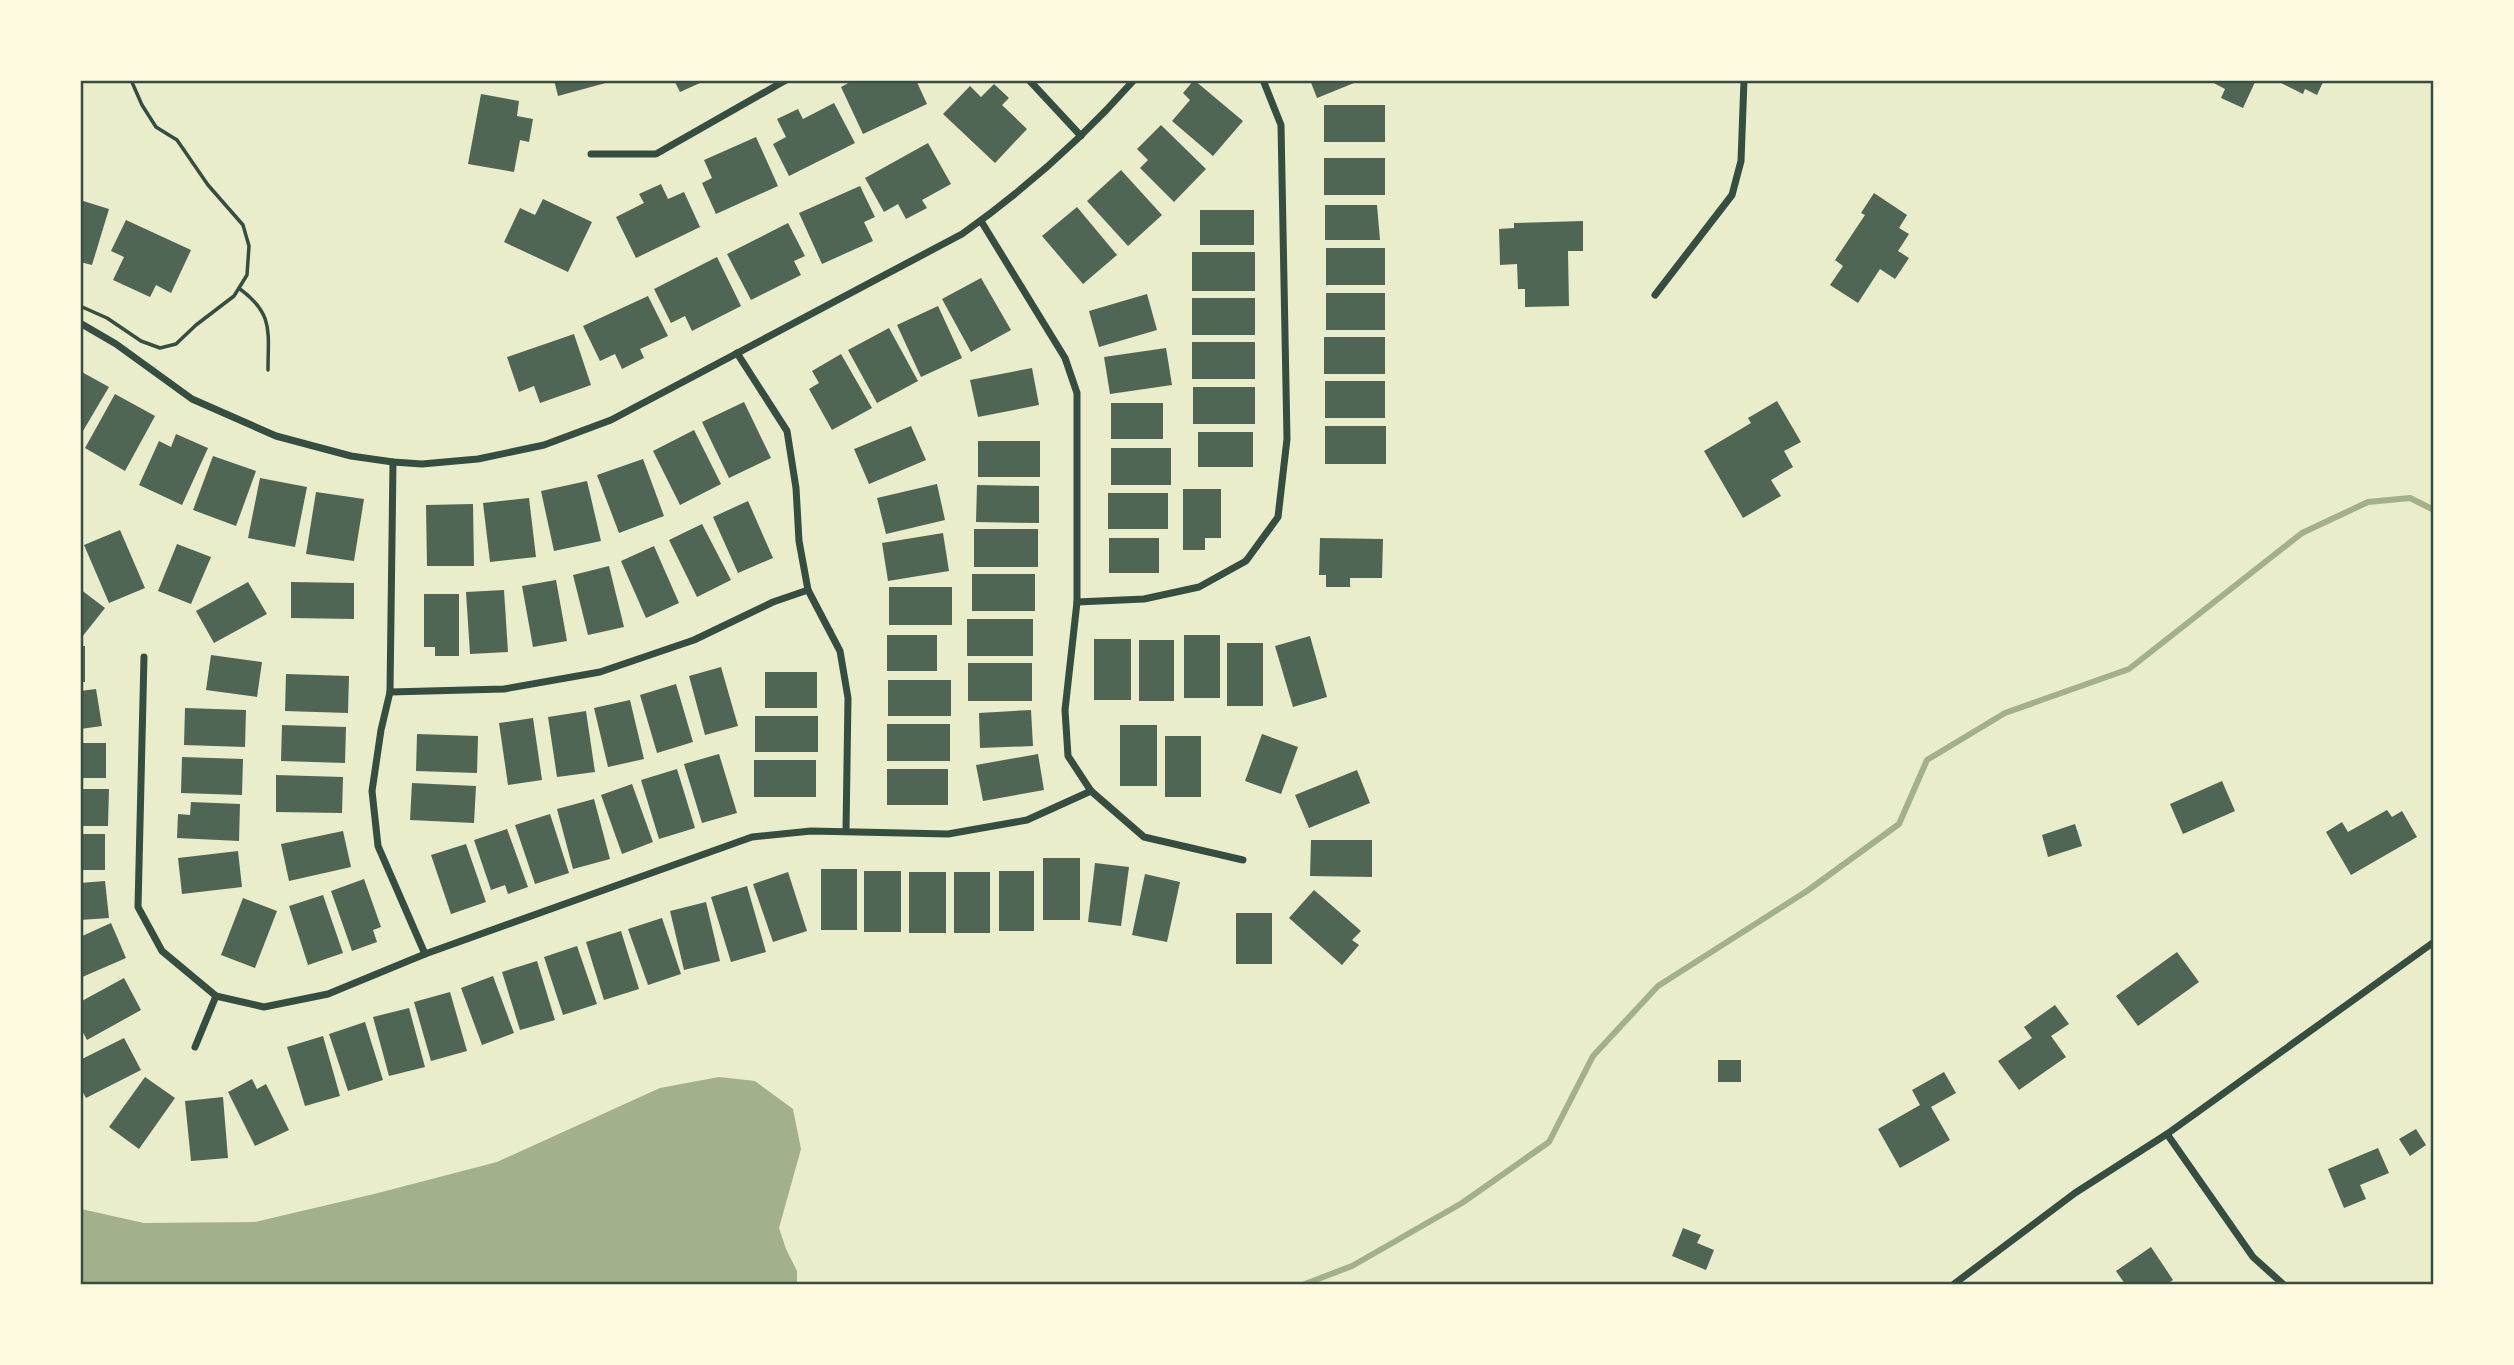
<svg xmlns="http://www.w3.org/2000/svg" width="2514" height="1365" font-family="Montserrat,sans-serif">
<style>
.water{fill:#a3b18a}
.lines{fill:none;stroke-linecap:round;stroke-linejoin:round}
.stream{stroke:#a3b18a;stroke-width:6}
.building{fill:#4f6655}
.path{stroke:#344e41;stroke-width:3.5}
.minor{stroke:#344e41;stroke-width:7}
.neatline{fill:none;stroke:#344e41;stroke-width:2.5}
</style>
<rect width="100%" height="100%" fill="#e9edc9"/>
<polygon class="water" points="719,1077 755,1081 793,1109 801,1149 779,1228 786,1249 797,1271 797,1284 81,1284 81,1209 144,1223 255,1222 374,1194 497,1162 660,1088"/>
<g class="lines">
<polyline class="stream" points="1305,1284 1352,1266 1462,1203 1549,1142 1593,1056 1658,986 1807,891 1899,824 1927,760 2005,713 2129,669 2302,533 2368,502 2410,498 2434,510"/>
</g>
<g class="building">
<polygon points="554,80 613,80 613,81 558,96"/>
<polygon points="674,80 699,80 700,83 680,92"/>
<polygon points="854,80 916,80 927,104 863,134 841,87"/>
<polygon points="1194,80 1243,121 1213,156 1172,121 1190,100 1183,93"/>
<polygon points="1310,80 1359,80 1359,81 1317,98"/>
<polygon points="2208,80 2256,80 2243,108 2221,98 2225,89"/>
<polygon points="2275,80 2324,80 2317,95 2305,89 2303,94"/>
<polygon points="994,84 1009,98 1002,105 1027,129 995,163 943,114 970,86 981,97"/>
<polygon points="481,94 519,101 517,116 533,119 529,142 520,140 514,172 468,164"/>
<polygon points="834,103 855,143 789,176 773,144 786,137 777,119 798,109 803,119"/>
<rect x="1324" y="105" width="61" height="37"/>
<polygon points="1161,125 1206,169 1174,202 1140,168 1148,160 1137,149"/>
<polygon points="756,137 778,186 716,214 702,183 712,178 704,160"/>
<polygon points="928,143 951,184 922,200 927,208 906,219 898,204 884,212 865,178"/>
<rect x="1324" y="158" width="61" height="37"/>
<polygon points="1121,170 1162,215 1128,246 1087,201"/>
<polygon points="661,184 668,199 684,192 700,227 636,258 616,217 644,203 639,194"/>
<polygon points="860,186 875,217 864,222 873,241 822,264 799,213"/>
<polygon points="1874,193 1907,215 1899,228 1909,234 1898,251 1909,258 1895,279 1880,269 1858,303 1830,285 1843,266 1835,260 1865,215 1861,213"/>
<polygon points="543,199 592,222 568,272 504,242 520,208 535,215"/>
<polygon points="80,200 109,209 92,265 80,262"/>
<polygon points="1325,205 1377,205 1380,240 1325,240"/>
<polygon points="1077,207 1117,255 1083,284 1042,236"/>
<rect x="1200" y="210" width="54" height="35"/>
<polygon points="126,220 191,250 171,293 156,285 150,297 113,280 124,257 111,251"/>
<polygon points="1583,221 1583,251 1568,251 1569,306 1525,307 1525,289 1518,289 1517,264 1500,265 1499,229 1514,228 1514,223"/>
<polygon points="788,223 805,256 794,261 801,275 751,300 727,254"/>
<rect x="1326" y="248" width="59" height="37"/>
<rect x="1192" y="252" width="63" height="39"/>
<polygon points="717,257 741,306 692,331 685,316 671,323 654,289"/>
<polygon points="981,278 1011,330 971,352 942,299"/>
<rect x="1326" y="293" width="59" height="37"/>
<polygon points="1147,294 1157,330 1099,347 1089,311"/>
<polygon points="648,296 668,336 640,349 644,358 622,369 615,354 600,361 583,326"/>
<rect x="1192" y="298" width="63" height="37"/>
<polygon points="938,306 962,358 921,377 897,325"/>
<polygon points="889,328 918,381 877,403 848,350"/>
<polygon points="574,334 591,385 540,403 534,386 519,392 507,357"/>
<rect x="1324" y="337" width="61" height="37"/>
<rect x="1192" y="342" width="63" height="37"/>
<polygon points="1166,348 1172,385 1110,394 1104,357"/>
<polygon points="841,354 872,408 832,430 809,389 819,383 812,371"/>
<polygon points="1032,368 1039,405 978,417 970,380"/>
<polygon points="80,371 109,387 80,436"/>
<rect x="1325" y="381" width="60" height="37"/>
<rect x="1193" y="387" width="62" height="37"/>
<polygon points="115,394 155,416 125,471 85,448"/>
<polygon points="1777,401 1801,442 1784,451 1793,467 1771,480 1781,496 1743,518 1704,451 1751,423 1748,418"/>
<polygon points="744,402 771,458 729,478 702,422"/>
<rect x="1111" y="403" width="52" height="36"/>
<polygon points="911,426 926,460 869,484 854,449"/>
<rect x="1325" y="426" width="61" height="38"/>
<polygon points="694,430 721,484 680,505 653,451"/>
<rect x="1198" y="432" width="55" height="35"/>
<polygon points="176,434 208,448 182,505 139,485 159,441 171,447"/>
<rect x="978" y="441" width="62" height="36"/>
<rect x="1111" y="448" width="60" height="37"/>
<polygon points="213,456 256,471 236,526 193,510"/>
<polygon points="643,459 664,516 619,533 597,475"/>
<polygon points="260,478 307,487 295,547 248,538"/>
<polygon points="587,481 601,541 554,551 541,491"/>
<polygon points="937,484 945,520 886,534 877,498"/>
<polygon points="977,485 1039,486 1039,523 976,522"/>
<polygon points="1183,489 1221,489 1221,538 1205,538 1205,550 1183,550"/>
<polygon points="316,492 364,499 354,561 306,554"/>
<rect x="1108" y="493" width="60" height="36"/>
<polygon points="529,498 536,557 490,562 483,503"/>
<polygon points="748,501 773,558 738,573 713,517"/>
<polygon points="473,504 474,566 427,566 426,505"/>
<polygon points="702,524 731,580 697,597 669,540"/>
<rect x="974" y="529" width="64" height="38"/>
<polygon points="120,530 145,588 109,603 84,545"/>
<polygon points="943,533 949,571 888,581 882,543"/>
<rect x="1109" y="538" width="50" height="35"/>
<polygon points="1320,538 1383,539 1382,578 1350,578 1350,587 1326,587 1326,575 1319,575"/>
<polygon points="177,544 211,557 191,604 158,591"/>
<polygon points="654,546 679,603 646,618 621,561"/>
<polygon points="609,566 624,627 588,635 573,575"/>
<rect x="972" y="574" width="63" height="37"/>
<polygon points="556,580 567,641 533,647 522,586"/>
<polygon points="248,582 267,614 214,643 196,611"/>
<polygon points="291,582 354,583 354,619 291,618"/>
<rect x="889" y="587" width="63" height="38"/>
<polygon points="80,589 105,608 82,637 80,635"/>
<polygon points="504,590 508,652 470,654 466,592"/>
<polygon points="424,594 459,594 459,656 435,656 435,647 424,647"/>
<rect x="967" y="619" width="66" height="37"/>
<rect x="887" y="635" width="50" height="36"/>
<rect x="1184" y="635" width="36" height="63"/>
<polygon points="1310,636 1327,697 1293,707 1275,646"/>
<rect x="1094" y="639" width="37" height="61"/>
<rect x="1139" y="640" width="35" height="61"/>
<rect x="1227" y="643" width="36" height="63"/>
<rect x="80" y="646" width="5" height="36"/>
<polygon points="211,655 262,662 257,697 206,690"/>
<rect x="968" y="663" width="64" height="38"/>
<polygon points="721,667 738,726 705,735 689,676"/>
<rect x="765" y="672" width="52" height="36"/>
<polygon points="286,674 349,676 348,713 285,711"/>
<rect x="888" y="680" width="63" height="36"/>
<polygon points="676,684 693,742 657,753 640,695"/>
<polygon points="96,689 102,726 80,729 80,691"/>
<polygon points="630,700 644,759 608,767 594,708"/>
<polygon points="185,708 246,710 245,747 184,745"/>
<polygon points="1031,710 1033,746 980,748 979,713"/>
<polygon points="586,711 595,772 557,777 548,717"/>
<rect x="755" y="716" width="63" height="36"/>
<polygon points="533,718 542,780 508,785 499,723"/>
<rect x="887" y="724" width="63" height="37"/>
<polygon points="282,725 346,727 345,763 281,761"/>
<rect x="1120" y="725" width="37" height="61"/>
<polygon points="417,734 478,736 477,773 416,771"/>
<polygon points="1262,734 1298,747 1281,794 1245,781"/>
<rect x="1165" y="736" width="36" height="61"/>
<rect x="80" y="743" width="26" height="35"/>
<polygon points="719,754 737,813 702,823 684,764"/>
<polygon points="1038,754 1044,790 983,801 976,765"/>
<polygon points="182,757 243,759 242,795 181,793"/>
<rect x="754" y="760" width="62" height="37"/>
<polygon points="677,769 695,828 659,839 641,780"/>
<rect x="887" y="769" width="61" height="36"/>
<polygon points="1357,770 1370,803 1309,828 1295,795"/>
<polygon points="276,775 343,777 342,813 276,812"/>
<polygon points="2222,781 2235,811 2183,834 2170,804"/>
<polygon points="412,783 476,786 474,823 410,820"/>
<polygon points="632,784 653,842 622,854 601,795"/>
<polygon points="80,789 109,789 108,826 80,826"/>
<polygon points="594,799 610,859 573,869 557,809"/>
<polygon points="191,802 240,804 239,841 177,838 178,814 190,815"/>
<polygon points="2387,810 2392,817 2402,811 2417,837 2351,875 2326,832 2342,822 2348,832"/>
<polygon points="550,814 569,873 535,884 515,825"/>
<polygon points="2075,824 2082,846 2048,857 2042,835"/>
<polygon points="507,829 528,887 508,894 505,885 491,890 474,840"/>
<polygon points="343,831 351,867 289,881 281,844"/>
<rect x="80" y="834" width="25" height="36"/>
<polygon points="1311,840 1372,840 1372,877 1310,876"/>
<polygon points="466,844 486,902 451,914 431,855"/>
<polygon points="238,851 242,887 182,894 178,858"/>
<rect x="1043" y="858" width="37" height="62"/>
<polygon points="1095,863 1129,867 1121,926 1088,922"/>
<rect x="821" y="869" width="36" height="61"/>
<rect x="864" y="871" width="37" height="61"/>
<rect x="999" y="871" width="35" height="60"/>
<polygon points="788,872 807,931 773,942 753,884"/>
<rect x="909" y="872" width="37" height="61"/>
<rect x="954" y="872" width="36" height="61"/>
<polygon points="1145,874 1180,882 1167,942 1132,935"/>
<polygon points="364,879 381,927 373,930 377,942 352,951 331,891"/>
<polygon points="105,881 109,918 80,920 80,883"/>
<polygon points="747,886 766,952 731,962 711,897"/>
<polygon points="1314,890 1361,931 1352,940 1359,945 1342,965 1289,918"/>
<polygon points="323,895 343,953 308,965 289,906"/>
<polygon points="243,898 277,911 255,968 221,955"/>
<polygon points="706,902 720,961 684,970 670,911"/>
<rect x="1236" y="913" width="36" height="51"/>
<polygon points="662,918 681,974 648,985 628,929"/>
<polygon points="111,923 126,958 80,978 80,937"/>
<polygon points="621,931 639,989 604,1000 586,942"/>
<polygon points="577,946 597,1004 563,1015 544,957"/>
<polygon points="2177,952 2199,982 2138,1026 2116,996"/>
<polygon points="537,961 555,1020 520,1030 502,972"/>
<polygon points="493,976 514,1033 482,1045 461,988"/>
<polygon points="124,978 141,1010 87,1040 80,1027 80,1002"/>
<polygon points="450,992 467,1051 431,1061 414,1002"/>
<polygon points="2055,1005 2069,1024 2051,1036 2066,1057 2019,1090 1998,1061 2032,1038 2024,1027"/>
<polygon points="409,1008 425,1067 389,1076 373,1017"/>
<polygon points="365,1022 383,1080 348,1091 329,1034"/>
<polygon points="323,1036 340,1096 305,1106 287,1047"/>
<polygon points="124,1038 141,1070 86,1098 80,1087 80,1060"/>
<rect x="1718" y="1060" width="23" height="22"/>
<polygon points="1944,1072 1956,1093 1931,1107 1950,1140 1900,1168 1878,1129 1920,1105 1912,1090"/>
<polygon points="145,1077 175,1098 139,1149 109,1127"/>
<polygon points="252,1079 257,1089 266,1084 289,1130 255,1146 228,1092"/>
<polygon points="223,1097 228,1158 191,1161 185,1101"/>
<polygon points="2416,1129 2426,1145 2410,1156 2399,1139"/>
<polygon points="2378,1148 2389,1173 2360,1185 2366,1199 2344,1208 2328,1169"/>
<polygon points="1683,1228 1701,1235 1697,1243 1714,1250 1706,1270 1672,1256"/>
<polygon points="2151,1247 2173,1280 2167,1284 2125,1284 2116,1271"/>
</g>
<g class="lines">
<g class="path">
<path d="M240 289C274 314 268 332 268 370"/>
<polyline points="80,306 107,318 141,341 160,348 176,344 196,325 234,296 247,275 249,246 243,225 208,185 177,140 156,127 142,105 131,80"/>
</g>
<g class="minor">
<polyline points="1029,80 1081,136"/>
<polyline points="591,154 656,154 786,80"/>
<polyline points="981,221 1065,358 1077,393 1077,602 1065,710 1068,756 1091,791 1144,837 1243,860"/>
<polyline points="1655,295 1732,195 1741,161 1744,80"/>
<path d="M80 323 116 344 192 399 276 436 351 456 393 462 422 464 478 459 544 445 611 420 962 234C1027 188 1081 140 1134 80"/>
<polyline points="737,353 787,431 796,488 799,541 808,590 840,651 848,698 846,831"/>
<polyline points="393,462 390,692 381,730 372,791 378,846 425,954"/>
<polyline points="1077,602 1144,599 1199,587 1246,561 1278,517 1287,439 1281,125 1263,80"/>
<polyline points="144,657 138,907 162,951 216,996 264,1007 328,994 425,954 752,837 811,831 948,834 1027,820 1091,791"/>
<polyline points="390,692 504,689 600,672 694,640 773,602 808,590"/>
<polyline points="195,1047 216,996"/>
<polyline points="2167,1134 2253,1257 2283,1284"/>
<polyline points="1954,1284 2075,1193 2167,1134 2434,942"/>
</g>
</g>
<rect width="2514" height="1365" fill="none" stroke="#fefae0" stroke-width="164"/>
<rect x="82" y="82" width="2350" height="1201" class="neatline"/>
</svg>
